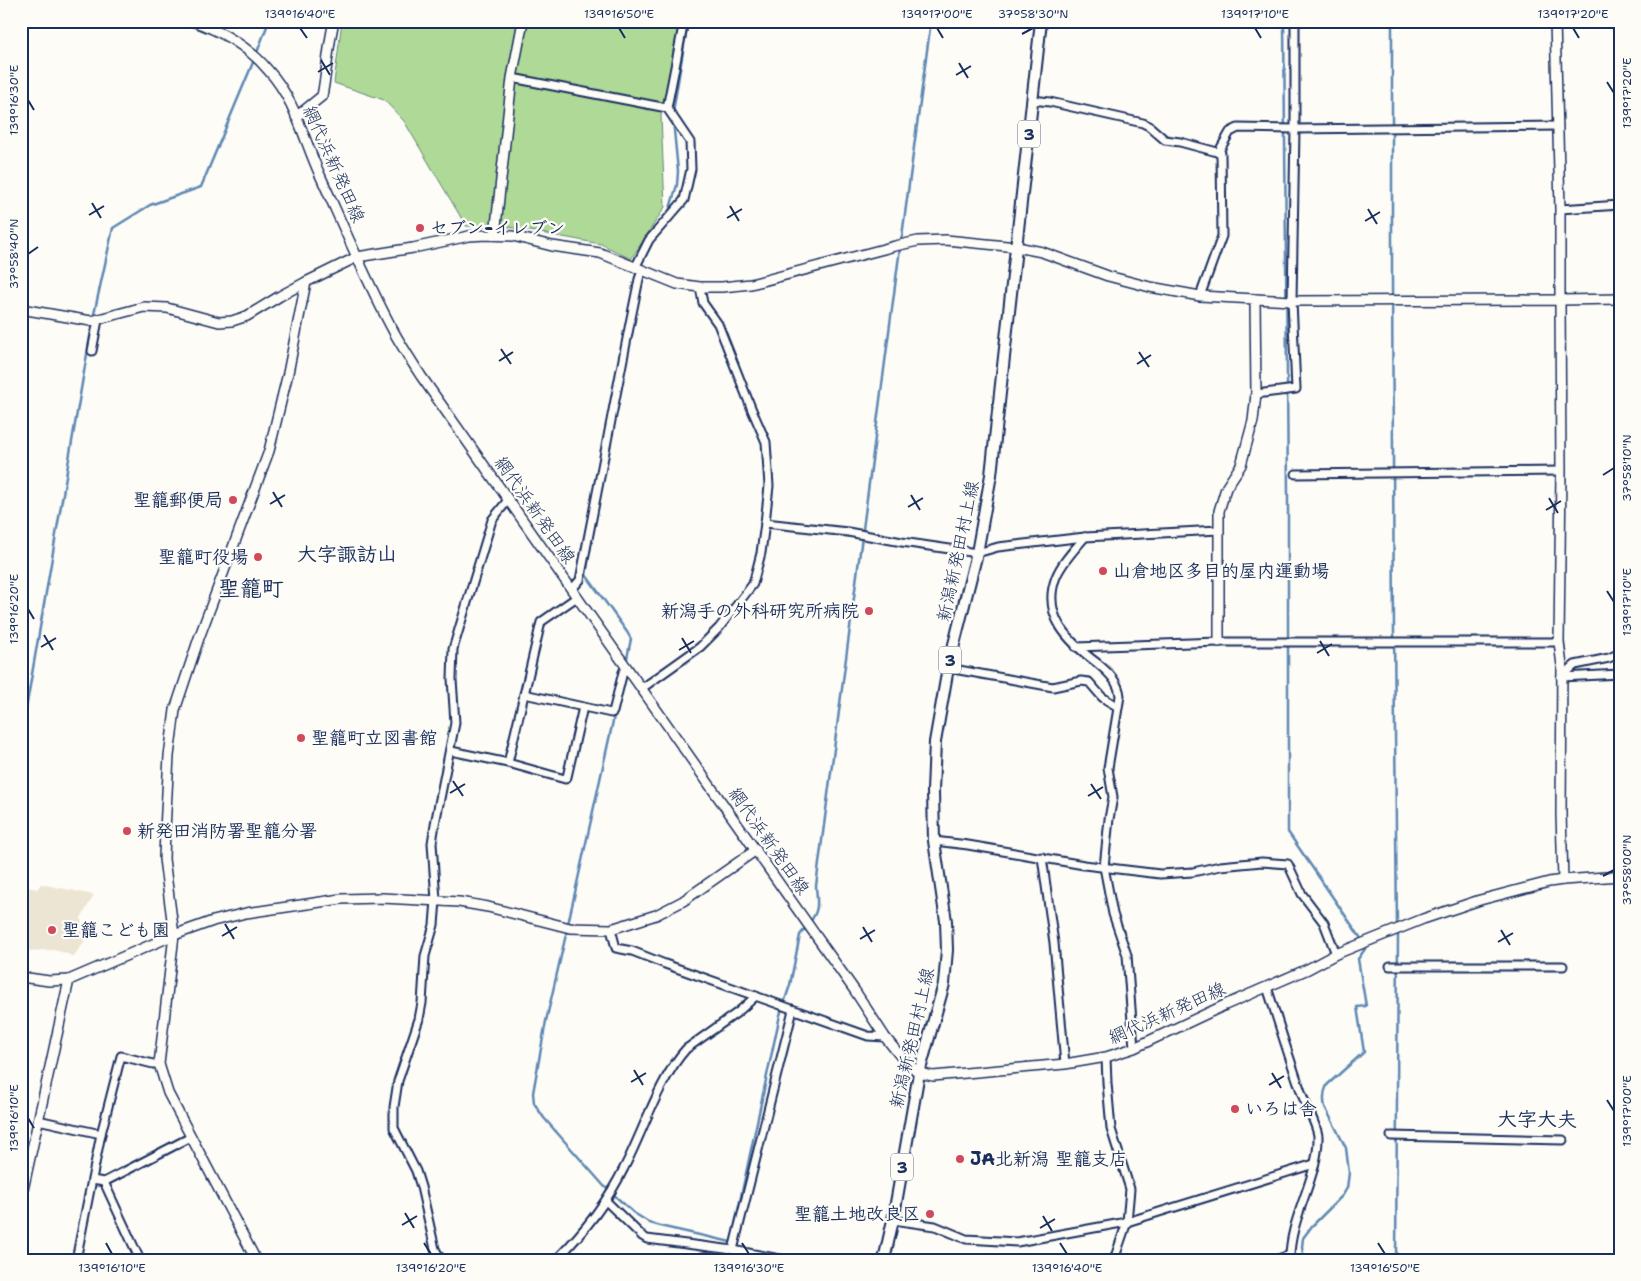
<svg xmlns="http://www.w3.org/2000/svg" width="1641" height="1281" font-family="'Shantell Sans','Klee One',sans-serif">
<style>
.built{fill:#ede5d3}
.green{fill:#aed997;stroke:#64847a}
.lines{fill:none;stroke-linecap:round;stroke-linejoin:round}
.stream{stroke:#5f88b3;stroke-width:2.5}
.minor-casing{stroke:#1b2f5e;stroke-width:11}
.tertiary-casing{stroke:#1b2f5e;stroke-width:12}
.secondary-casing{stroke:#1b2f5e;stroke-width:12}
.primary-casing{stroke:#1b2f5e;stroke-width:14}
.minor{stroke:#fdfcf7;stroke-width:7}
.tertiary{stroke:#fdfcf7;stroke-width:9}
.secondary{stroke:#fdfcf7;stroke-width:9}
.primary{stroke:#fdfcf7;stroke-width:10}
.ticks{fill:none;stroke:#1b2f5e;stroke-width:2}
.poi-dot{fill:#d1495b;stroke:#fdfcf7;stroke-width:2}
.labels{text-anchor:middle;stroke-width:4.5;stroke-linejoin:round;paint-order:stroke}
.shield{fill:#fdfcf7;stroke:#5f6c8c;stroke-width:1}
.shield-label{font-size:16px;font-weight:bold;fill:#1b2f5e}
.street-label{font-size:18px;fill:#1b2f5e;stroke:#fdfcf7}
.poi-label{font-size:18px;font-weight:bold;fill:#1b2f5e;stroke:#fdfcf7;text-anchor:start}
.quarter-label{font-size:20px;font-weight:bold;fill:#1b2f5e;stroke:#fdfcf7}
.district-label{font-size:22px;font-weight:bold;fill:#1b2f5e;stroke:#fdfcf7}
.neatline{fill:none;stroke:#1b2f5e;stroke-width:2}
.ticks-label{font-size:12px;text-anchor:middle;fill:#1b2f5e}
</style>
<rect width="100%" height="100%" fill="#fdfcf7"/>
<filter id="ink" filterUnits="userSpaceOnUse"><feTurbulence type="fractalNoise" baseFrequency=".02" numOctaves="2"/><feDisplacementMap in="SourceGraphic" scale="10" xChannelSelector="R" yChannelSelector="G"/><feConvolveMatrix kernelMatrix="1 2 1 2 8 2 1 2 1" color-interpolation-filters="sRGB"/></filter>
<g filter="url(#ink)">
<polygon class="built" points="41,884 94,895 81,918 84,942 73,957 66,953 53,950 21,951 21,886 37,889"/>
<polygon class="green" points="342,21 679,21 661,116 665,207 631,259 601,244 508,227 466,226 404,121 384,100 334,83"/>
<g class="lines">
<g class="stream">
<polyline points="1284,21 1288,495 1288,832 1360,937"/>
<polyline points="1392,21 1392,278 1394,633 1397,927"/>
<polyline points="256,55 269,21"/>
<polyline points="673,112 688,21"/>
<polyline points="668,215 677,185 678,171 673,120"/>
<polyline points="900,242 902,236 931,21"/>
<polyline points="94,314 113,228 150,205 201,187 254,60"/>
<polyline points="596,514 586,575 627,632 631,639 626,663"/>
<polyline points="21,738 91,331"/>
<path d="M810 922C820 909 817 902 816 886L900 248"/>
<polyline points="568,924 615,712"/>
<polyline points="567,930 546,1021 533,1093 534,1103 544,1118 604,1186 634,1213 650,1223 664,1227 731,1242"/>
<polyline points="731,1243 780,1015 790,985 800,935 807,926"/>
<polyline points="728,1260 730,1251"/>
<path d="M1304 1260 1302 1247 1303 1238 1312 1226 1343 1195 1347 1188 1349 1173 1346 1148 1325 1107C1323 1099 1323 1093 1327 1085L1364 1052 1357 1007 1366 1006 1358 959 1365 949"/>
<polyline points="1396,1260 1398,933"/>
</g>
<defs>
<g id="minor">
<polyline points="1612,21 1620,29"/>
<polyline points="512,78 667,108 690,142 691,169 684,200 649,240 635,268"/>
<polyline points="1032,100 1050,102 1143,123 1149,126 1165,140 1180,142 1221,153 1222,236 1200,296"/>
<polyline points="667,108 684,21"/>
<polyline points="1218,153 1230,132 1238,128 1295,129 1558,126"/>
<polyline points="1560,209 1620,205"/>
<polyline points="92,351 98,320"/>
<polyline points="1256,394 1296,389 1292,301 1295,129 1295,21"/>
<polyline points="1296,474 1561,471"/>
<polyline points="765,523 848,532 902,542 977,553 998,547 1085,537 1219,530"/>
<path d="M1085 537C1075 549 1062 562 1056 577 1041 616 1069 642 1097 663 1108 672 1119 682 1120 696L1108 768 1113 797 1109 819 1104 867 1113 914 1127 955 1134 1048"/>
<polyline points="572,589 580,580 630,323 639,279 642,271"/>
<polyline points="1076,647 1219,642 1559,642"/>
<polyline points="948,668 1053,687 1081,681 1089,682 1102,697 1118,707"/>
<polyline points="1561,677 1575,665 1609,658 1620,653"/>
<polyline points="1562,677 1620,674"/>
<polyline points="641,689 700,647 719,628 753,584 761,553 765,523 769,486 766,442 752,410 718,324 703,303 700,287"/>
<polyline points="524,694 611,713 613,712 623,672 627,668"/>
<polyline points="451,751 508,763 541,622 577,597"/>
<polyline points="508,763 565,779 567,777 583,707"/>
<polyline points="934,841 968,845 1084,865 1160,874 1193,872 1220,866 1262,862 1288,864 1302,894 1324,923 1336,954"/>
<polyline points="1042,857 1054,943 1065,1064"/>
<polyline points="611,929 616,948 632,951 665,964 868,1036 885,1037"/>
<polyline points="1390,966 1563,966"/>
<path d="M1267 987C1279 1024 1290 1061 1303 1097 1307 1107 1317 1126 1318 1136 1319 1178 1289 1218 1290 1260"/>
<polyline points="1106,1057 1107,1083 1111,1129 1130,1189 1127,1222 1114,1260"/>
<polyline points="38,1120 101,1134"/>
<polyline points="1391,1136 1563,1140"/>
<polyline points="92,1180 104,1182 191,1137"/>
<polyline points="104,1182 140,1260"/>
<polyline points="606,1201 642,1236 647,1239 733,1250 785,1260"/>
<polyline points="893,1220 935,1226 966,1239 1017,1242 1127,1222 1314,1164"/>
<polyline points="733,1250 793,1010"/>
<polyline points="76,1260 101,1134 121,1056 153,1064 159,1064"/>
<polyline points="441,1260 435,1249 421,1187 416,1171 394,1128 394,1107 398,1081 419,1019 422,1003 425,956 434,925 436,900 432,843 435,824 455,723 452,679 453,649 492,520 508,500"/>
<path d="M556 1260C583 1233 607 1203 624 1168 643 1132 659 1079 686 1049L738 1012 756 996"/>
<polyline points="1275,1260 1290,1255"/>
</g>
<g id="tertiary">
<polyline points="1555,21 1560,209 1560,300 1620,299"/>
<path d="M296 117 322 96C327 71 328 46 334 21"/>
<polyline points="495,235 512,78 523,21"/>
<polyline points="1255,299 1292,301 1560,300 1561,471 1559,642 1562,666 1561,814 1563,880"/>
<polyline points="21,309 91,321 144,307 167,308 219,322 232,321 247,316 280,296 306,282"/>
<polyline points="21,977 49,981 69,980 174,935 213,921 246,913 341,899 382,898 459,902 488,907 570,928 611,929 656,915 683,901 756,850"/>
<polyline points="21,1199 69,980"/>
<polyline points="256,1260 168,1093 159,1064 174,935 164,859 165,830 169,756 175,710 199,638 269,451 288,373 306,282 357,257 413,248 469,236 486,235 513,236 552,246 600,253 677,284 700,287 722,287 751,284 895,246 918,241 946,240 1017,247 1042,252 1108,276 1150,287 1200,296 1255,299 1256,394 1253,421 1241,465 1226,488 1219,511 1219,642"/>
</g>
<path id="secondary" d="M192 21C220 30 249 47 268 70 295 99 304 140 320 175 344 228 367 283 395 334 403 348 412 362 421 376L730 814 855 991 885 1037 902 1058 919 1073 933 1076 1065 1064 1106 1057 1134 1048 1225 1005 1308 969 1336 954 1423 919 1480 900 1549 882 1563 880 1620 876"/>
<polyline id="primary" points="884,1260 893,1220 919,1073 944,984 947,950 946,921 934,841 933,791 935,742 948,668 977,553 991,475 1041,21"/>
</defs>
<use href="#minor" class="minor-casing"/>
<use href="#tertiary" class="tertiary-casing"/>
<use href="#secondary" class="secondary-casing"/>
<use href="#primary" class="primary-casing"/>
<use href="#minor" class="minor"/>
<use href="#tertiary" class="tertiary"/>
<use href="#secondary" class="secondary"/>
<use href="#primary" class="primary"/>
</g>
</g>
<path class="ticks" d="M300 28 307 38M619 28 625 38M937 28 943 38M1255 28 1261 38M1573 28 1579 38M1022 34 1033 28M321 60 330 75M959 63 968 78M318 72 333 63M956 75 971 66M1607 82 1614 93M28 100 34 110M92 203 101 218M730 206 739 221M1368 209 1377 224M89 215 104 206M727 218 742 209M1365 221 1380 212M28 254 38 247M501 349 511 364M1139 352 1149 367M499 361 513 352M1137 364 1151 355M1603 475 1614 468M273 492 282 507M911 495 920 510M1549 498 1558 513M270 504 285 495M908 507 923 498M1546 510 1561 501M1607 591 1614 602M28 609 34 619M44 635 53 650M682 638 691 653M1320 641 1329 656M41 647 56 638M679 650 694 641M1317 653 1332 644M453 781 463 796M1091 784 1101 799M450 793 465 784M1088 796 1103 787M1603 876 1614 870M225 924 234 939M863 927 872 942M1501 930 1510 945M222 936 237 927M860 939 875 930M1498 942 1513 933M634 1070 643 1085M1272 1073 1281 1088M631 1082 646 1073M1269 1085 1284 1076M1607 1100 1614 1111M28 1118 34 1128M405 1213 414 1228M1043 1216 1052 1231M402 1225 417 1216M1040 1228 1055 1219M106 1243 112 1254M424 1243 431 1254M742 1243 749 1254M1060 1243 1067 1254M1378 1243 1385 1254"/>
<g class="poi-dot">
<circle cx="420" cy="228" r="5"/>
<circle cx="233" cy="500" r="5"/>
<circle cx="258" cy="557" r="5"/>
<circle cx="1103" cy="571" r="5"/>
<circle cx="869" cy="611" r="5"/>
<circle cx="301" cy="738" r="5"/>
<circle cx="127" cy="831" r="5"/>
<circle cx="52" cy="930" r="5"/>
<circle cx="1235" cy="1109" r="5"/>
<circle cx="960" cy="1159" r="5"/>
<circle cx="930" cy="1214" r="5"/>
</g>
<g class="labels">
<g class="shield">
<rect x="1018" y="120.5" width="22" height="27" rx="4"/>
<rect x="939" y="646.5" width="22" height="27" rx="4"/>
<rect x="891" y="1153.5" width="22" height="27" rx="4"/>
</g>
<g class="shield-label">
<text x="1029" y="140">3</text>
<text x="950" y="666">3</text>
<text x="902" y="1173">3</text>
</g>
<g class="street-label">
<text transform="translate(334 164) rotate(66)" y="6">網代浜新発田線</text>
<text transform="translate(535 510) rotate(55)" y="6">網代浜新発田線</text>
<text transform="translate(958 551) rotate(-78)" y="6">新潟新発田村上線</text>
<text transform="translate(769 841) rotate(55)" y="6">網代浜新発田線</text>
<text transform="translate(1167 1013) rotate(-24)" y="6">網代浜新発田線</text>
<text transform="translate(912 1038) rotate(-77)" y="6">新潟新発田村上線</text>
</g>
<g class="poi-label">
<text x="430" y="234">セブン-イレブン</text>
<text x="223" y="506" text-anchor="end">聖籠郵便局</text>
<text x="248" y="563" text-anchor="end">聖籠町役場</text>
<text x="1113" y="577">山倉地区多目的屋内運動場</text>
<text x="859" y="617" text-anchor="end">新潟手の外科研究所病院</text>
<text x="311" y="744">聖籠町立図書館</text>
<text x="137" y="837">新発田消防署聖籠分署</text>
<text x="62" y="936">聖籠こども園</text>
<text x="1245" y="1115">いろは舎</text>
<text x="970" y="1165">JA北新潟 聖籠支店</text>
<text x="920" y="1220" text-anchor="end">聖籠土地改良区</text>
</g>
<g class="quarter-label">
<text x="347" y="561">大字諏訪山</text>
<text x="1537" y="1126">大字大夫</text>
</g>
<g class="district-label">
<text x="251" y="596">聖籠町</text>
</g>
</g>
<rect width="1641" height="1281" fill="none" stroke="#fdfcf7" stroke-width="55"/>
<rect x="28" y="28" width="1586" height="1226" class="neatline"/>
<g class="ticks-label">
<text x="300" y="18">139°16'40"E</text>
<text x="619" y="18">139°16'50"E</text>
<text x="937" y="18">139°17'00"E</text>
<text x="1033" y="18">37°58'30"N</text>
<text x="1255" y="18">139°17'10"E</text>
<text x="1573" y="18">139°17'20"E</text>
<text transform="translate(1627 93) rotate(-90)" y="4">139°17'20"E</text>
<text transform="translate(14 100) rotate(-90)" y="4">139°16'30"E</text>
<text transform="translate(14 254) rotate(-90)" y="4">37°58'40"N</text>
<text transform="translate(1627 468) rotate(-90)" y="4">37°58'10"N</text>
<text transform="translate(1627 602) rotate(-90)" y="4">139°17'10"E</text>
<text transform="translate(14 609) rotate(-90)" y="4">139°16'20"E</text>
<text transform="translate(1627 870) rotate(-90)" y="4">37°58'00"N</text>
<text transform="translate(1627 1111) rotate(-90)" y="4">139°17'00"E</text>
<text transform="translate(14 1118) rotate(-90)" y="4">139°16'10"E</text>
<text x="112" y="1272">139°16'10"E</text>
<text x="431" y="1272">139°16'20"E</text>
<text x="749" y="1272">139°16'30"E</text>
<text x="1067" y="1272">139°16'40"E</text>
<text x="1385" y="1272">139°16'50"E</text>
</g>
</svg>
